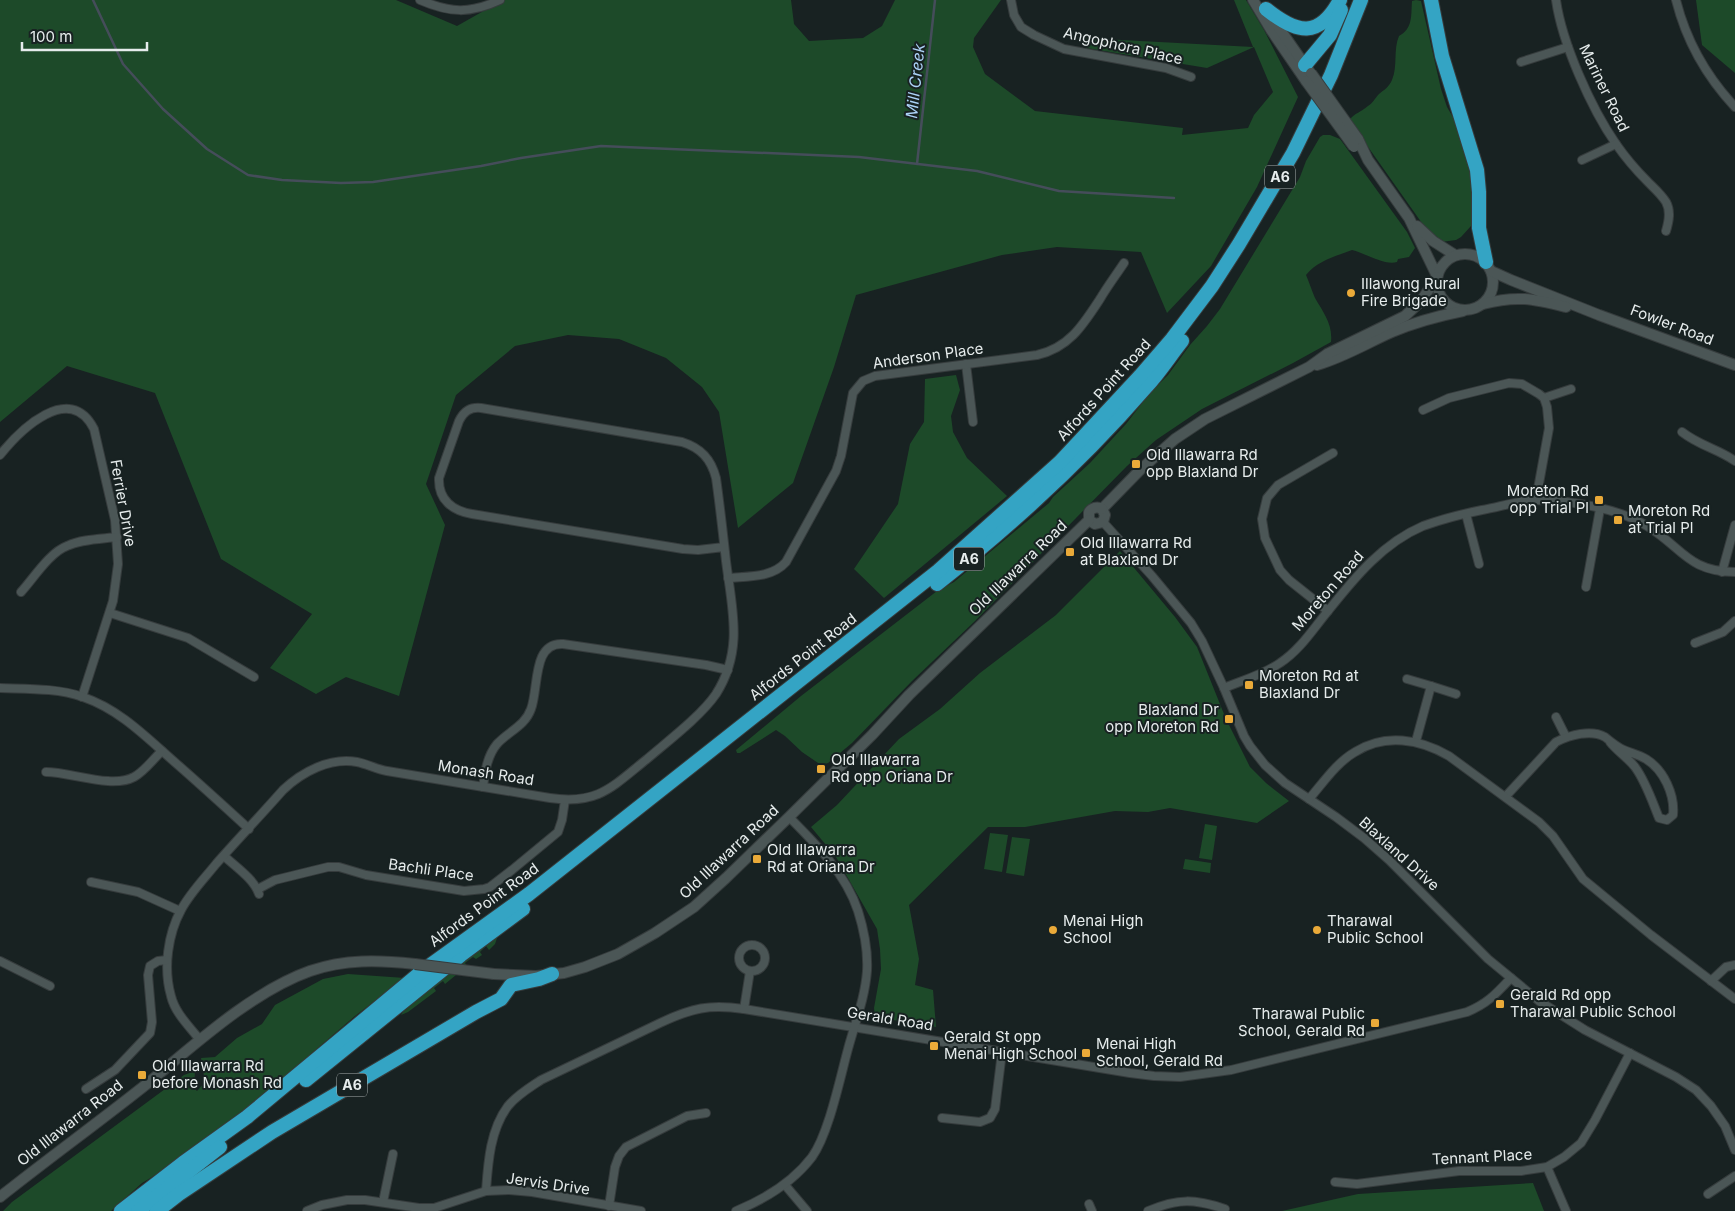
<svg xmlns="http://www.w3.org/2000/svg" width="1735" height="1211" font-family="Inter,sans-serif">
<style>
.green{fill:#1d4a29}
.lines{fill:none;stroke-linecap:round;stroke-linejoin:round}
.stream{stroke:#454d5a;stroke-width:2.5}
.minor-casing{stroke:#363c3d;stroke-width:10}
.tertiary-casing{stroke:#363c3d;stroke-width:12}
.trunk-casing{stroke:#363c3d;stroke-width:16}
.minor{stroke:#4b5656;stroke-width:8}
.tertiary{stroke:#4b5656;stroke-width:10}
.trunk{stroke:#34a4c4;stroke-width:14}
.tertiary-bridge-casing{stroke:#363c3d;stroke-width:12;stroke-linecap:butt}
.tertiary-bridge{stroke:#4b5656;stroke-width:10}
.poi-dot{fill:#eaaa39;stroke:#182222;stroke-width:2}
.labels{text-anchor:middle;stroke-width:4;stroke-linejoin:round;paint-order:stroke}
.shield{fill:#182222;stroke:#a8afaf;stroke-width:1}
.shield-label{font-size:14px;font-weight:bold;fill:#e6ecec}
.street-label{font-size:15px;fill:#e6ecec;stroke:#182222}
.poi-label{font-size:15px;fill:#e6ecec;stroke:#182222;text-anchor:start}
.water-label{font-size:16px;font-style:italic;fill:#acd2f7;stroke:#182222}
</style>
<rect width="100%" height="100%" fill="#182222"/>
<g class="green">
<polygon points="0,0 396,0 457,26 503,0 791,0 794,24 809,41 863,38 882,26 895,0 1001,0 974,38 973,47 985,74 1035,111 1183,128 1182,135 1248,128 1254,115 1273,92 1254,47 1207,68 1086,48 1084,38 1253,47 1234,0 1246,0 1264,30 1298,97 1257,187 1211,266 1167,313 1141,252 1057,247 1002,255 856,295 834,367 793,483 738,528 719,412 702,387 666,358 619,339 568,335 515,346 456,395 426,484 445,525 399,696 346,677 316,694 270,668 312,614 221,559 155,393 67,366 0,422"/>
<path d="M1416 0 1421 1 1441 89 1447 107 1454 119 1473 177V222L1471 226 1461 237 1456 240 1441 242 1424 226 1349 120C1355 113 1361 112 1368 106 1373 103 1375 98 1379 94 1384 90 1389 87 1392 80 1398 66 1393 50 1399 36 1413 29 1411 15 1412 1Z"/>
<polygon points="1696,0 1735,0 1735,73 1702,45"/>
<path d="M1323 135H1330L1340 139 1407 232 1415 248 1409 257 1398 259 1397 262C1385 266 1365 253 1352 250 1336 256 1317 261 1306 275 1309 282 1312 291 1315 298 1323 312 1333 324 1331 342L1293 363 1202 409 1156 440 1127 466 975 621 912 681 852 743 828 763 821 765 802 752 785 736 776 730 740 753H737L736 750 801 696 937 591 954 582 1049 503 1053 497 1090 463 1126 424 1149 394 1168 375 1190 345 1207 326 1220 309 1300 177 1306 161 1320 137Z"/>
<polygon points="956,375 960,390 951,416 953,432 967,458 1007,496 884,598 854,569 898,504 910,444 924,422 925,379"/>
<polygon points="1120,551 1175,617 1197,647 1226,719 1250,767 1266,783 1289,801 1257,823 1170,808 1148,812 1115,811 1025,827 988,827 909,905 919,959 915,985 933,990 936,1027 875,1017 874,1008 881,969 880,949 877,929 836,857 811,827 837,805 899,739 940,709 980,673 1056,615"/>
<polygon points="1205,824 1217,826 1212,860 1199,858"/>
<polygon points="990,833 1008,835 1002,872 984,869"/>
<polygon points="1012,837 1030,839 1024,876 1006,873"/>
<polygon points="1185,859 1211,863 1210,873 1183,869"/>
<polygon points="496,935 497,938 495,944 489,950 486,946 480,952 482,955 476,959 473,957 465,963 467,966 445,984 443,981 434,988 436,991 408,1012 401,1015 406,1007"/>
<polygon points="348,974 405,978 355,1016 247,1109 172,1165 142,1183 111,1211 3,1211 12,1202 184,1075 195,1071 194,1088 197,1091 205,1082 201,1058 215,1057 237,1038 262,1024 275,1005 323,979"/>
<polygon points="1533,1183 1544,1211 1282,1211 1358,1194"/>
</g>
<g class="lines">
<g class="stream">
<polyline points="93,0 123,64 163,109 207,149 248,175 282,180 341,183 373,182 481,166 521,158 601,146 859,157 977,171 1059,191 1174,198"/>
<polyline points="917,164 935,0"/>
</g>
<defs>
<g id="minor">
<path d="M420 0C450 13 470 14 500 0"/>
<polyline points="1011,0 1014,15 1021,27 1034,35 1064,49 1166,68 1191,77"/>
<path d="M1556 0C1562 43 1591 108 1616 144 1625 157 1636 170 1648 182 1654 188 1661 194 1666 202 1671 211 1669 221 1666 231"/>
<path d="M1676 0C1686 40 1707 77 1735 107"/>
<polyline points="1521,62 1568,47"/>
<polyline points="1582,160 1616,144"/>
<polyline points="966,364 973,422"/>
<polyline points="1544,398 1571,389"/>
<polyline points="1423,410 1449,398 1509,383 1522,384 1539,394 1544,398 1547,407 1549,428 1536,500"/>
<path d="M1682 432C1700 446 1718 449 1735 461"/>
<path d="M0 455C20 430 70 381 94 429L115 520 118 564 113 601 82 697"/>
<polyline points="1466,514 1479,564"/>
<polyline points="1103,522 1152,576 1191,623 1202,641 1224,688 1244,736 1250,746 1265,765 1285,783 1336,817 1364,838 1389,860 1488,959 1539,1001 1585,1030 1676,1077 1696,1090 1711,1106 1725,1126 1735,1150"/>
<polyline points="1722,572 1735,525"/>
<path d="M728 578C748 576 772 578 786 562L836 471 841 456 853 393 863 381 875 376 1037 355C1069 348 1083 325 1100 299 1107 287 1116 275 1124 263"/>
<polyline points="1586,587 1600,509"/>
<path d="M21 592C33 579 50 552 67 546 82 539 101 539 117 537"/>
<polyline points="1328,611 1289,580 1280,570 1265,538 1262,519 1267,498 1278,485 1333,453"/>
<polyline points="110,613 188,638 254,677"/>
<polyline points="1695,643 1723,632 1735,621"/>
<polyline points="1407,679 1431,686 1416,741"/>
<polyline points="1431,686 1456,694"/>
<path d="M0 688C27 689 57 688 83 697 121 710 148 739 178 765 202 786 225 807 249 829"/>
<path d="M1224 688C1243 680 1263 675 1280 663 1300 650 1313 629 1328 611 1355 577 1383 543 1423 526 1442 519 1462 514 1482 510 1500 507 1519 500 1538 500 1572 501 1618 508 1647 526 1682 547 1688 572 1735 572"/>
<polyline points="1556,717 1566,737"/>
<path d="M46 772C71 772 112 789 134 777 145 771 153 759 162 751"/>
<path d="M483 787C485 772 487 756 497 744 509 731 525 726 531 709 539 688 532 642 563 644L706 665 728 670"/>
<path d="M1506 796 1556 742C1570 735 1591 729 1605 737 1611 742 1617 747 1624 750 1631 753 1639 755 1646 759 1664 770 1675 795 1673 815L1667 820 1659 818C1652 801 1646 782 1635 767 1628 758 1617 751 1610 742"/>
<path d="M1309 799C1323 783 1336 763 1355 752 1385 733 1420 739 1449 756L1539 822 1553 836 1583 879 1651 935 1735 999"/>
<path d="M224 856C236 867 254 879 259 894"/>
<polyline points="91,882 138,892 180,911"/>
<polyline points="258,889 275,880 328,867 339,867 366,875 464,891 484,889 490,887 512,870 558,832 562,820 565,800"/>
<circle cx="752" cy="958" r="13"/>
<polyline points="0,961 50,986"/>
<polyline points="1711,981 1726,967 1735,965"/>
<polyline points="744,1009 750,971"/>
<path d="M200 1040C189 1026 175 1013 171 996 163 968 168 934 181 910 190 893 204 879 216 864 238 839 261 815 283 790 302 772 330 757 357 762 367 764 376 769 387 771L550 798C598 805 612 787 647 759 668 741 701 716 716 694 744 650 732 609 726 561 723 534 720 506 716 478 711 459 701 448 682 442L481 408C470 407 464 411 459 421L439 478C438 500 453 511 472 514L683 549 698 550 724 547"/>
<polyline points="86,1089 115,1070 150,1033 152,1022 148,975 150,966 158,961 167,960"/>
<polyline points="942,1118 980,1122 990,1118 995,1109 1002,1052"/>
<polyline points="1547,1167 1566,1211"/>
<polyline points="1335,1182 1357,1184 1459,1171 1521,1171 1547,1167 1564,1157 1581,1143 1595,1120 1630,1053"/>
<polyline points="785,1185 807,1211"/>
<path d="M486 1191C488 1163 490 1130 508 1106 517 1095 529 1088 541 1080L660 1023C692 1008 709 1004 744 1009L1130 1073 1154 1076 1180 1077 1231 1070 1467 1012C1487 1004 1496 994 1511 978"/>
<polyline points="1708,1194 1735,1176"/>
<polyline points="383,1202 393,1154"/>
<polyline points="1089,1204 1092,1211"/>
<polyline points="609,1206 615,1167 619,1156 626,1147 687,1116 706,1113"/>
<polyline points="307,1211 322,1205 347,1200 365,1200 419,1208 434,1208 486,1191 509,1190 532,1192 641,1211"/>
<path d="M736 1211C765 1199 793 1182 812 1157 829 1133 840 1078 848 1049 855 1023 865 998 867 971 868 952 864 930 858 911 846 874 816 844 789 817"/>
<path d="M1148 1211C1178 1198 1195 1199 1225 1209"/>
</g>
<g id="tertiary">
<polyline points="1253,0 1271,30 1306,81"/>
<polyline points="1270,15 1309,71"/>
<polyline points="1358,139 1368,160 1409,218 1437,276"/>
<polyline points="1417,226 1433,241 1455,255"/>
<circle cx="1465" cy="282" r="28"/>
<polyline points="1491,271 1511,280 1599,315 1735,365"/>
<path d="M1483 304C1517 295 1533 299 1566 307"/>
<path d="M1317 365C1344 357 1367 343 1392 332 1415 322 1438 316 1463 311"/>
<polyline points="1102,509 1140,470 1175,439 1205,419 1309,367 1327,354 1405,316 1421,301 1437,277"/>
<polyline points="1089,520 1095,524 1103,522 1105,515 1102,509"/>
<path d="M1089 520V512C1092 508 1097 506 1102 509"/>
<polyline points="494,974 536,976 564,973 585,967 618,954 655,933 694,907 726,878 789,817 872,735 909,695 1089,520"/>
<path d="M0 1197C49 1158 99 1122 148 1083 194 1045 253 991 310 971 345 959 378 960 415 964"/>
</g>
<g id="trunk">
<polyline points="1431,0 1442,56 1477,170 1479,192 1479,228 1486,262"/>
<path d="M1266 9C1297 34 1319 39 1340 0"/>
<polyline points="1305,65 1330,35 1341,10"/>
<path d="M937 584C1013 524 1084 459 1147 386 1160 372 1170 356 1182 341"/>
<polyline points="306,1080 461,955 523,909"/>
<polyline points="121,1211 183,1163 247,1117 425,969 529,894 938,571 1060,462 1140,376 1172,339 1212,286 1239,244 1293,153 1331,75 1361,0"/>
<polyline points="138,1211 220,1147"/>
<polyline points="157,1211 179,1194 272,1132 476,1012 501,999 511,985 539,979 552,974"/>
</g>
</defs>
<use href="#minor" class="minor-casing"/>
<use href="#tertiary" class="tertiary-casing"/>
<use href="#trunk" class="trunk-casing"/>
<use href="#minor" class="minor"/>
<use href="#tertiary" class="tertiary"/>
<use href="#trunk" class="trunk"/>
<defs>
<g id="tertiary-bridge">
<polyline points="1311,73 1358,139"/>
<polyline points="1306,81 1354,147"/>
<polyline points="415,964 494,974"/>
</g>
</defs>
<use href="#tertiary-bridge" class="tertiary-bridge-casing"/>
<use href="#tertiary-bridge" class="tertiary-bridge"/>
</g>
<g class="poi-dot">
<circle cx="1351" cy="293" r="5"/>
<rect x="1131" y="459" width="10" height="10" rx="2.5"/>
<rect x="1594" y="495" width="10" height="10" rx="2.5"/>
<rect x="1613" y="515" width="10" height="10" rx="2.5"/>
<rect x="1065" y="547" width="10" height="10" rx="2.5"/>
<rect x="1244" y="680" width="10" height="10" rx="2.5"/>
<rect x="1224" y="714" width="10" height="10" rx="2.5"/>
<rect x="816" y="764" width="10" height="10" rx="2.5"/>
<rect x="752" y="854" width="10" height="10" rx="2.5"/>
<circle cx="1053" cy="930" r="5"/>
<circle cx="1317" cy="930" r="5"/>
<rect x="1495" y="999" width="10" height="10" rx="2.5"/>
<rect x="1370" y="1018" width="10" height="10" rx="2.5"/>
<rect x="929" y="1041" width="10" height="10" rx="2.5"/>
<rect x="1081" y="1048" width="10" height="10" rx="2.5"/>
<rect x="137" y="1070" width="10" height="10" rx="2.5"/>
</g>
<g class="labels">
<g class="shield">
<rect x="1265" y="165.5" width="30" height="23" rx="4"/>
<rect x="954" y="547.5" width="30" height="23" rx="4"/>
<rect x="337" y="1073.5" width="30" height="23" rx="4"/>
</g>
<g class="shield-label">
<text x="1280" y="182">A6</text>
<text x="969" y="564">A6</text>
<text x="352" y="1090">A6</text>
</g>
<g class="street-label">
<text transform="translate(1123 46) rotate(13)" y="5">Angophora Place</text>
<text transform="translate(1604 88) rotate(64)" y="5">Mariner Road</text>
<text transform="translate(1672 325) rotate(21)" y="5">Fowler Road</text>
<text transform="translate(928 356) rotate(-8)" y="5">Anderson Place</text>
<text transform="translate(1104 390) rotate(-48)" y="5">Alfords Point Road</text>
<text transform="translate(123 503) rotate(80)" y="5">Ferrier Drive</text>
<text transform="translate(1018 568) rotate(-44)" y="5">Old Illawarra Road</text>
<text transform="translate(1328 591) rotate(-49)" y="5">Moreton Road</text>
<text transform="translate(803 657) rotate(-38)" y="5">Alfords Point Road</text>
<text transform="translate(486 773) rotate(9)" y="5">Monash Road</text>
<text transform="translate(729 852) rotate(-43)" y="5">Old Illawarra Road</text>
<text transform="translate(1399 854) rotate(42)" y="5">Blaxland Drive</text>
<text transform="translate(431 870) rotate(8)" y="5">Bachli Place</text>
<text transform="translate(484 905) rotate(-36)" y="5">Alfords Point Road</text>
<text transform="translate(890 1019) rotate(9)" y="5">Gerald Road</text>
<text transform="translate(70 1123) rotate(-38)" y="5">Old Illawarra Road</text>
<text transform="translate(1482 1157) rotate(-3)" y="5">Tennant Place</text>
<text transform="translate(548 1184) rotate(8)" y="5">Jervis Drive</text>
</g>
<g class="poi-label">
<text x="1361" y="289">Illawong Rural<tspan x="1361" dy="17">Fire Brigade</tspan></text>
<text x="1146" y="460">Old Illawarra Rd<tspan x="1146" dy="17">opp Blaxland Dr</tspan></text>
<text x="1589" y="496" text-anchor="end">Moreton Rd<tspan x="1589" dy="17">opp Trial Pl</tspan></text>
<text x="1628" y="516">Moreton Rd<tspan x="1628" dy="17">at Trial Pl</tspan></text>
<text x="1080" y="548">Old Illawarra Rd<tspan x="1080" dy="17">at Blaxland Dr</tspan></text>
<text x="1259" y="681">Moreton Rd at<tspan x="1259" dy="17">Blaxland Dr</tspan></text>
<text x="1219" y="715" text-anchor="end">Blaxland Dr<tspan x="1219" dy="17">opp Moreton Rd</tspan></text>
<text x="831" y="765">Old Illawarra<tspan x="831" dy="17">Rd opp Oriana Dr</tspan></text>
<text x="767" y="855">Old Illawarra<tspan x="767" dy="17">Rd at Oriana Dr</tspan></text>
<text x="1063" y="926">Menai High<tspan x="1063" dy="17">School</tspan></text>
<text x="1327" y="926">Tharawal<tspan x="1327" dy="17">Public School</tspan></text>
<text x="1510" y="1000">Gerald Rd opp<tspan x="1510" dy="17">Tharawal Public School</tspan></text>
<text x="1365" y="1019" text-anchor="end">Tharawal Public<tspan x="1365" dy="17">School, Gerald Rd</tspan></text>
<text x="944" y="1042">Gerald St opp<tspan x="944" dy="17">Menai High School</tspan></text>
<text x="1096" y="1049">Menai High<tspan x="1096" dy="17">School, Gerald Rd</tspan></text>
<text x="152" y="1071">Old Illawarra Rd<tspan x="152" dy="17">before Monash Rd</tspan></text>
</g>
<g class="water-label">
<text transform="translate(915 81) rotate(-84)" y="6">Mill Creek</text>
</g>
</g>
<path d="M22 42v8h125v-8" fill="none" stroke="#e6ecec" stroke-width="2.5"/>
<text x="30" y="42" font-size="15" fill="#e6ecec" stroke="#182222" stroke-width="4" paint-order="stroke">100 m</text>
</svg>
